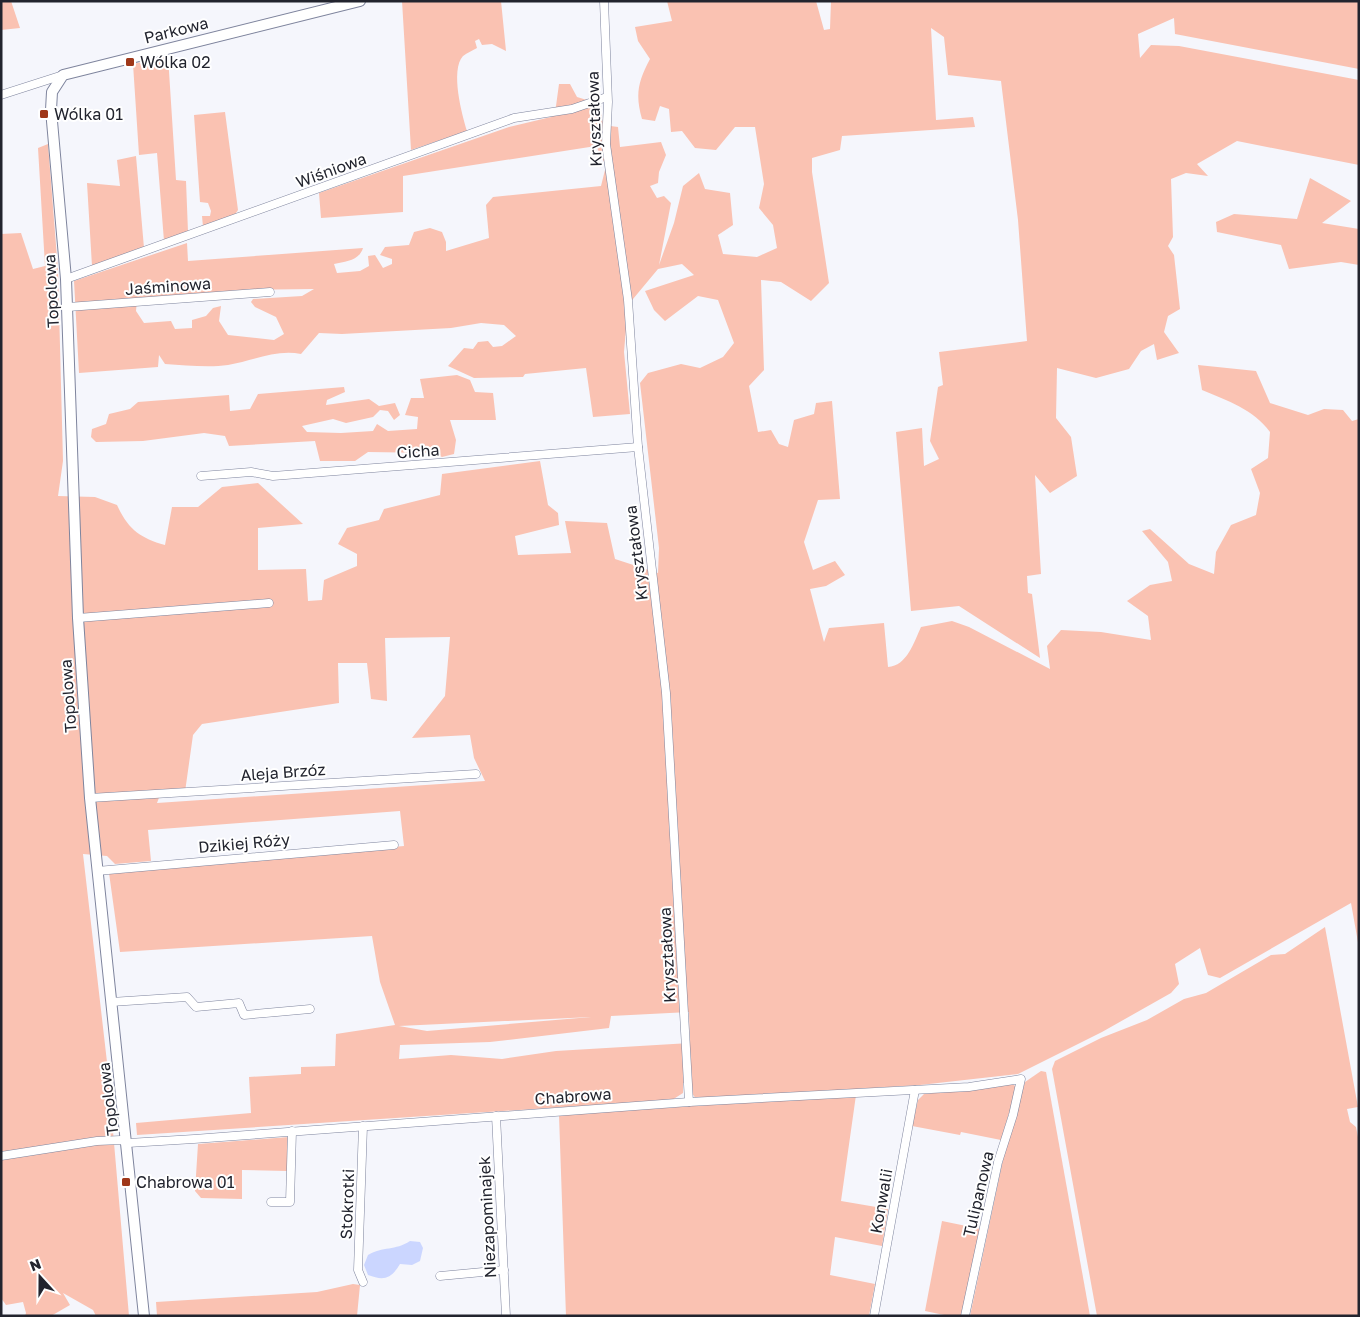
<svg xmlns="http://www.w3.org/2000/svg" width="1360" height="1317" font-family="'Golos Text',sans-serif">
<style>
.green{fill:#fac2b2;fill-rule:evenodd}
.water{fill:#cbd6ff}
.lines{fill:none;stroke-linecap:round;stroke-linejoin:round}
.minor-casing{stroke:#7e849d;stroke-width:9}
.tertiary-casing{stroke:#7e849d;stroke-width:12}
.minor{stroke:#fff;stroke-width:8}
.tertiary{stroke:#fff;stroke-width:10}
.poi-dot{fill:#9f3719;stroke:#fff;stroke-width:2}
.labels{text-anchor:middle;stroke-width:4;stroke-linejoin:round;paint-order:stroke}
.street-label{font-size:16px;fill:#22242e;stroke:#fff}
.poi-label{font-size:16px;fill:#22242e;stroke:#fff;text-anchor:start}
</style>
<rect width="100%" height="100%" fill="#f5f6fc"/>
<g class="green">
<polygon points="1,1 11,1 20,28 1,30"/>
<path d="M402 1H501L506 51 492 44 482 45 479 39 475 41 477 48C473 50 467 53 463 56 450 70 462 115 467 131L411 150Z"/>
<path d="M667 1H816L824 30 830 29 831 1H1359V69L1175 34 1174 18 1138 34 1140 58 1151 45 1179 46 1359 80V165L1237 141 1197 164 1208 176 1186 173 1171 179 1173 237 1168 246 1174 255 1180 309 1168 316 1164 332 1179 353 1157 360 1154 344 1141 351 1129 369 1096 378 1057 368 1056 418 1071 437 1077 476 1050 493 1035 475 1041 574 1027 576 1028 593 1032 594 1040 658 959 606 911 611 896 432 922 428 924 466 939 459 930 441 938 387 943 385 939 352 1027 341 1018 220 1001 81 948 75 944 37 931 28 936 120 973 117 975 127 842 136 840 150 812 158V172L829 283 811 301 781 282 761 280 764 370 749 386 758 432 771 430 779 444 788 447 794 420 814 414 816 403 832 401 840 499 818 500 804 542 813 570 835 561 845 575 826 586 810 589 824 642 829 628 884 623 888 667C907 666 914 642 921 627L952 621 969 627 1050 669 1047 646 1061 630 1101 632 1151 640 1148 616 1127 601 1150 585 1172 581 1168 562 1142 531 1150 529 1189 564 1214 574 1216 552 1231 525 1256 515 1260 493 1251 469 1268 458 1270 432C1253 409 1228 401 1202 390L1198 365 1256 371 1270 403 1308 415 1324 409 1343 410 1352 421 1359 419V948L1351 903 1220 978 1208 975 1200 948 1175 964 1179 984 1171 993 1102 1032 1018 1074 920 1085 696 1099 692 1093 691 1082 683 1083V1093L672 1100 137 1135 136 1123 251 1113 249 1077 301 1074V1067L335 1066 336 1034 395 1025 380 982 372 936 120 952 109 873 404 846 400 811 148 830 151 861 115 864 107 856 83 854 107 1062 129 1316H96L93 1310 63 1293 70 1305 51 1316H25L26 1313 23 1302 6 1305 1 1298V234L21 233 33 269 45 266 38 148 48 144 58 270 63 461 58 496 95 497 117 505C128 529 140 538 165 545L172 507H198L222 487 258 483 303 524 258 528V570L306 569 308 601 322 600 324 580 357 566V554L338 544 347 528 379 520 384 509 440 495 442 474 540 461 548 505 558 513 559 525 515 536 518 555 571 553 565 521 607 523 615 559 658 573 659 548 640 383 648 373 681 364 700 368 723 357 734 343 718 300 698 296 665 321 654 310 645 291 694 275 682 264 658 269 628 305 624 352 630 414 593 417 586 368 525 374 523 377 474 378 448 366 464 348 473 349 478 342 488 341 493 347 502 346 516 336 504 325 481 323 451 328 342 334 319 333 301 354C276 349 253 361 228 365 208 368 185 365 165 364L159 355 158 367 79 373 74 281 187 243 188 261 363 248C359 261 346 261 334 264L337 273 360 271 369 266 368 256 375 255 383 268 392 264V259L380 255 385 247 409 245 414 232 430 228 442 232 446 242V251L489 238 486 205 493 197 601 186 606 166 596 146 403 176V212L321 218 319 193 509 127 551 117 556 106 559 84H570L577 97 600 104 603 125 618 127 620 147 661 142 666 155 659 172 658 183 650 186 657 198 664 196 671 203 659 265 674 223 683 186 699 173 705 189 730 193 733 225 718 235 723 254 757 257 777 248 773 225 759 208 764 184 755 127H735L716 150 695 148 682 131 671 132 669 109 660 106 655 121 642 119C635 94 638 82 650 59L638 41 635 27 672 21ZM314 289 302 296 253 299 251 302 255 307 276 317 284 334 274 340 228 335 219 321 221 306 213 308 206 316 192 320V328L175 329 171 321 144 323 136 311 137 300 241 290ZM450 637 445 696 412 738 470 735 474 758 485 781 157 803 160 795 185 792 193 735 202 724 339 703 338 663H367L371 699 387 701 385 638ZM689 1012 690 1043 556 1051 502 1059 451 1055 399 1059 400 1045 490 1042 609 1028 611 1016ZM591 1017 427 1031 399 1026Z"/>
<polygon points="168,56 176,180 186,181 188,232 164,241 157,153 139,155 133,64"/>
<polygon points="225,112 238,210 234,216 203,227 202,216 210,216 211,211 208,203 200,202 194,115"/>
<polygon points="136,156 144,248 92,266 87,183 120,186 117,160"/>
<polygon points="1310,178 1351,201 1322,223 1359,229 1359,265 1341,262 1289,269 1281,245 1217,232 1216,222 1234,214 1297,219"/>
<polygon points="457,375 470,380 475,392 493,393 496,420 450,420 456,440 454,454 442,457 434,453 368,452 355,461 320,461 315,441 229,446 225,436 204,433 143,441 96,442 91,437 92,429 106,424 109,414 130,409 138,402 229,395 230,411 250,409 258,394 344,387 345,392 327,400 326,405 369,399 379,406 395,403 400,415 394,420 388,411 380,410 373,417 346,423 333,419 302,426 307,432 341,433 373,431 377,424 388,431 417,429 418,417 405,415 411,398 424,398 420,379"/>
<polygon points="1325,927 1358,1107 1347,1109 1350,1122 1356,1127 1359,1142 1359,1316 1097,1316 1052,1069 1055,1061 1101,1038 1147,1020 1184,999 1206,993 1271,955 1285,954"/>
<polygon points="1041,1071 1046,1072 1090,1316 970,1316 1005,1150 1025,1082"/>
<polygon points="1012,1084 1017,1087 1001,1140 961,1132 960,1135 912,1126 918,1100 924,1094"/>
<polygon points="856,1095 841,1201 888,1209 882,1246 835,1237 830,1275 875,1284 869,1316 566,1316 559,1115"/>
<polygon points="289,1137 287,1171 242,1170 242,1199 201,1198 195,1191 198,1144"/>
<polygon points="942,1221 981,1229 964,1316 949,1316 925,1311"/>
<polygon points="353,1284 360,1285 357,1316 157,1316 156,1302 317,1292"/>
</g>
<path class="water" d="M410 1241 420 1242 423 1248 420 1261 412 1265 400 1264C391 1279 384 1281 368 1275L364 1265 368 1255C383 1246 395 1251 410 1241Z"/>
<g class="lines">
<defs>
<g id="minor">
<polyline points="604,1 608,102 606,144 628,300 638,447 666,693 689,1102"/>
<polyline points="1,95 63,75"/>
<polyline points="66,279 514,118 572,109 607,97"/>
<polyline points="68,307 270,292"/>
<polyline points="201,476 251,472 273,476 638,447"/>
<polyline points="78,618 269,603"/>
<polyline points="90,798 476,774"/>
<polyline points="97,871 394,845"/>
<polyline points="111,1002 187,997 196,1007 239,1003 244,1015 310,1009"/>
<polyline points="496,1116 506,1316"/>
<polyline points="363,1126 358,1270 363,1282"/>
<polyline points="1,1156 97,1141 121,1140 128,1143 194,1139 689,1102 969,1087 1021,1079 1013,1115 998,1162 965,1316"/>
<polyline points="271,1202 290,1202 292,1131"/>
<polyline points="440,1276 504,1270"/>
<polyline points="874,1316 915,1090"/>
</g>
<polyline id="tertiary" points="144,1316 90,798 78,618 66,279 51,110 52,92 63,75 360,1"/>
</defs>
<use href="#minor" class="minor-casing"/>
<use href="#tertiary" class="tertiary-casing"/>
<use href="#minor" class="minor"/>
<use href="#tertiary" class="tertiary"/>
</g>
<g class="poi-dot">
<rect x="125" y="57" width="10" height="10" rx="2.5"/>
<rect x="39" y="109" width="10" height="10" rx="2.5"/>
<rect x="121" y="1177" width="10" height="10" rx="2.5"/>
</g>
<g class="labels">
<g class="street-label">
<text transform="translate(176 30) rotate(-14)" y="6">Parkowa</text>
<text transform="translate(594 119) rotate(-92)" y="6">Kryształowa</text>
<text transform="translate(331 170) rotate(-20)" y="6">Wiśniowa</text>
<text transform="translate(168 286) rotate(-4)" y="6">Jaśminowa</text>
<text transform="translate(51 291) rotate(-93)" y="6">Topolowa</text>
<text transform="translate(418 451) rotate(-4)" y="6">Cicha</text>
<text transform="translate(636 553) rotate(-97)" y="6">Kryształowa</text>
<text transform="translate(68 696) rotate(-94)" y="6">Topolowa</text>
<text transform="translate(283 772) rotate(-4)" y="6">Aleja Brzóz</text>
<text transform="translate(244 843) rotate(-5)" y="6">Dzikiej Róży</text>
<text transform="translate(667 955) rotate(-93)" y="6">Kryształowa</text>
<text transform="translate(573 1096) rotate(-4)" y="6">Chabrowa</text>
<text transform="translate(108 1099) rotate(-97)" y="6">Topolowa</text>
<text transform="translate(978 1194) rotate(-77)" y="6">Tulipanowa</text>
<text transform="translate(881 1201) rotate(-80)" y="6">Konwalii</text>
<text transform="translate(347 1204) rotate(-88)" y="6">Stokrotki</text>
<text transform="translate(487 1217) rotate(-93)" y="6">Niezapominajek</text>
</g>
<g class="poi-label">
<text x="140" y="68">Wólka 02</text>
<text x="54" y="120">Wólka 01</text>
<text x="136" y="1188">Chabrowa 01</text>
</g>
</g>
<rect width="1360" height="1317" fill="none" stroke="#22242e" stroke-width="5"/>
<g transform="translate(40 1277) rotate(339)" stroke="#ffffff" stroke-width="4" paint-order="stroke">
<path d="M0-4L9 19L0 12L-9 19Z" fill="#22242e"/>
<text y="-8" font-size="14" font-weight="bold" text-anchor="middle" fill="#22242e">N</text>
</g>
</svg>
